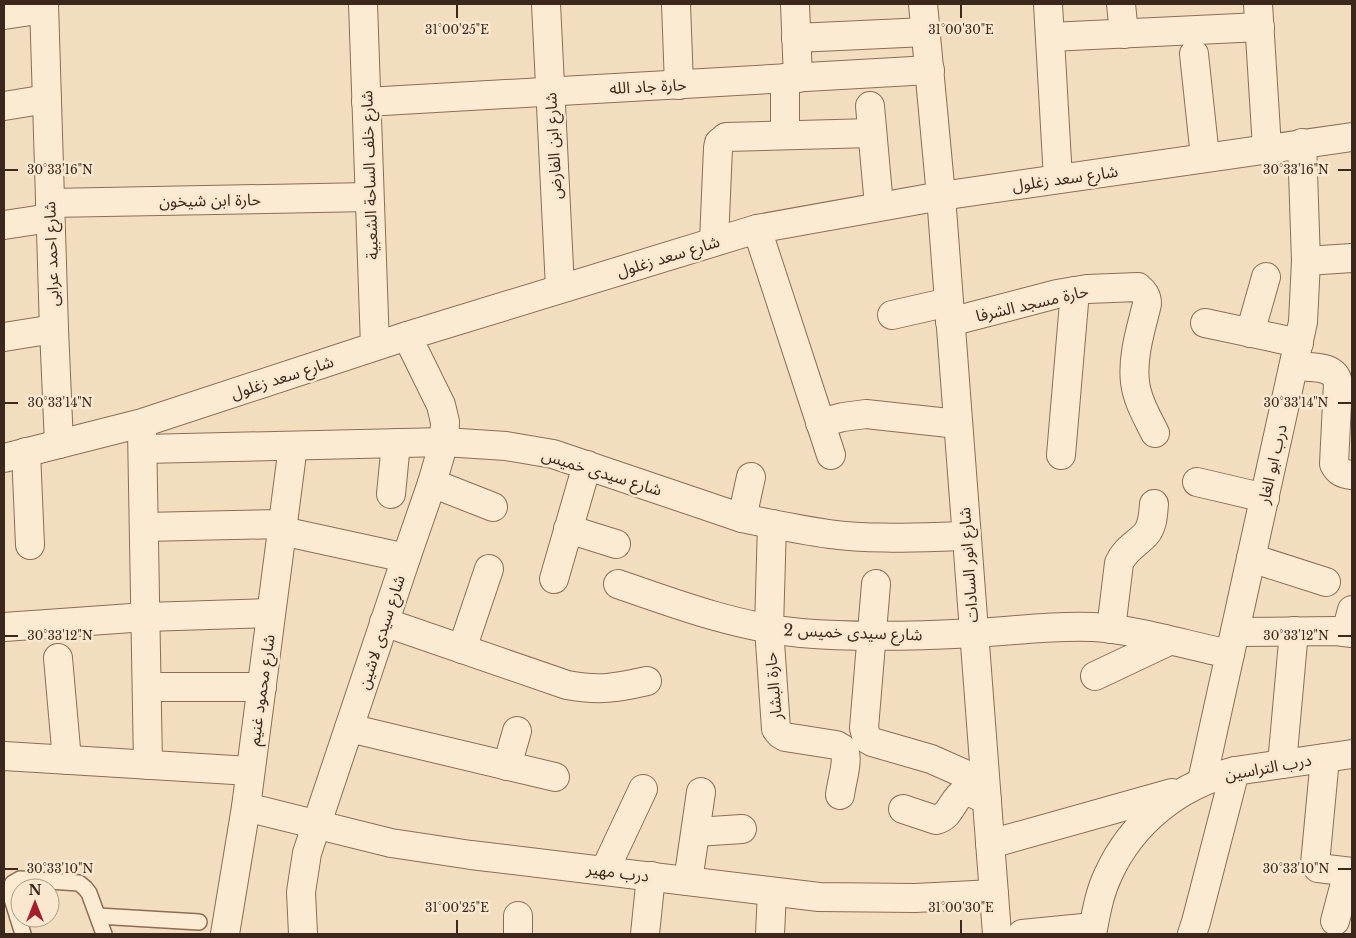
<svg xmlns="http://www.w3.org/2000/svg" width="1356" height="938" font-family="'Libre Baskerville','Noto Sans Arabic',serif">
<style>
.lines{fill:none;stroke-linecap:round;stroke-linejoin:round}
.service-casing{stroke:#8d6c55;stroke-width:18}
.minor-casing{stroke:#8d6c55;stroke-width:30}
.tertiary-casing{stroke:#8d6c55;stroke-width:30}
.service{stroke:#fcebd3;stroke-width:15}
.minor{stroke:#fcebd3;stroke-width:28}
.tertiary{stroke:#fcebd3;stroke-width:28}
.ticks{fill:none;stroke:#3b271b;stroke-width:2}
.labels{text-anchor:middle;stroke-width:5;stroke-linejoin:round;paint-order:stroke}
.street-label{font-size:16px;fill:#3b271b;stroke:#f9e8cf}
.ticks-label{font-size:12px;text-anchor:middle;fill:#3b271b;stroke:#f9e8cf;stroke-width:5;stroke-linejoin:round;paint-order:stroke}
</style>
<rect width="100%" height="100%" fill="#f2ddbf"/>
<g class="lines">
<defs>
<g id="service">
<polyline points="98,916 199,922"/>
<polyline points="23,934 9,889 13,883 20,879 79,883 85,888 89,893 104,934"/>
</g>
<g id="minor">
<polyline points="44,4 54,329 59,444"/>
<polyline points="363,4 375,346"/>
<polyline points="546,4 560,288"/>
<polyline points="676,4 679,85"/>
<polyline points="795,4 798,78"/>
<polyline points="923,4 941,196"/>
<polyline points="1048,4 1058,179"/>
<polyline points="1121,4 1124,34"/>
<polyline points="1258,4 1267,148"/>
<polyline points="4,15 44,9"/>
<polyline points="1050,37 1260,27"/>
<polyline points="796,38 926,32"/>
<polyline points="1194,54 1205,157"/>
<polyline points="785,78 785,135"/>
<polyline points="366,102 930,70"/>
<polyline points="4,106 47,99"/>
<polyline points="870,106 879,206"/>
<polyline points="50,203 369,197"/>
<polyline points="4,225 50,218"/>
<polyline points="757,229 831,455"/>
<polyline points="714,241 718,148 719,143 726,137 872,133"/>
<polyline points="1306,261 1352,258"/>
<polyline points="892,315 949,302"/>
<path d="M950 322 1057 294 1087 289 1138 287C1144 292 1147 296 1147 304 1141 329 1132 356 1135 382 1137 400 1147 417 1155 433"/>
<polyline points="1205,323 1299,343"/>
<polyline points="1250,333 1266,277"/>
<polyline points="4,337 54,329"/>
<path d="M1294 366C1310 368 1335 364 1338 383L1334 464C1338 472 1343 474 1352 475"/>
<polyline points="820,423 843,417 866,414 958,424"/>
<polyline points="142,430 148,765"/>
<path d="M143 449 444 442 506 446 553 454 742 518C771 524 800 530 829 534 874 540 921 537 966 536"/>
<polyline points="26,452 30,545"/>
<polyline points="1061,455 1075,291"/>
<polyline points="1197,482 1265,498"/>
<polyline points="432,483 493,507"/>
<polyline points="391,494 396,443"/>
<polyline points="742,518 751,477"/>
<path d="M772 524 769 628 776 729 780 734 785 737 836 745C840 747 844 748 845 753 848 762 841 785 840 795"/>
<polyline points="144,527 283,524"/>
<polyline points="568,529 616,544"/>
<polyline points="282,531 406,558"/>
<polyline points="1251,558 1326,582"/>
<polyline points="554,579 587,465"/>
<path d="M618 584C678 605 738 627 801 633 858 638 918 636 975 633 1014 631 1054 625 1093 627 1139 630 1185 645 1230 654"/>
<polyline points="876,584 864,728 867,739 872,742 931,759 985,783"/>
<path d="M384 622 567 685C599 691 616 688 647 681"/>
<polyline points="4,627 146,617 271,613"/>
<path d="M1111 629 1119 563C1126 548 1136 545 1146 534 1153 526 1153 514 1154 504"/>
<polyline points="1235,632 1336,631 1352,633"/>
<polyline points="1346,632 1352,610"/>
<polyline points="462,649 489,569"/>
<polyline points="58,658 67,760"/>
<polyline points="1095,676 1169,641"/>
<polyline points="147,687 262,687"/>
<polyline points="349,728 555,777"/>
<polyline points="4,756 250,771"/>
<polyline points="1325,758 1315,864 1318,868 1352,872"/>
<polyline points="1282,764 1294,631"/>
<polyline points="507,766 517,731"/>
<polyline points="1202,781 1303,322 1306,261 1302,143"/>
<polyline points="246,807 391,843 471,855 819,897 915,898 994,894"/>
<path d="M903 809 936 820C951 817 952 799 964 792H970L987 800"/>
<polyline points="696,832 742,829"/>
<polyline points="990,844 1172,793"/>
<polyline points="605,870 643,789"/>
<polyline points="688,881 701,792"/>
<polyline points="1335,921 1348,872"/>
<polyline points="225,934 246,807 293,446"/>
<polyline points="303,934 301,892 307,853 406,558 432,483 444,442 445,422 441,405 407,336"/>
<polyline points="518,934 518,916"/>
<polyline points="645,934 651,876"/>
<polyline points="770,934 772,892"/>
<polyline points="1022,934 1093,927"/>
<path d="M1092 934C1096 914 1099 894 1108 875 1132 822 1179 785 1235 771L1352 754"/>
<polyline points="1192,934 1196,922 1235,771"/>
</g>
<g id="tertiary">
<polyline points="941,196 997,934"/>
<polyline points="4,458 142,423 407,336 757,229 941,196 1352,137"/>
</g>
</defs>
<use href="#service" class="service-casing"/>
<use href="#minor" class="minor-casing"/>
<use href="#tertiary" class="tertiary-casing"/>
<use href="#service" class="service"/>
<use href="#minor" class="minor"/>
<use href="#tertiary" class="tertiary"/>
</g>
<path class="ticks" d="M457 5V18M961 5V18M5 170H18M1338 170H1351M5 403H18M1338 403H1351M5 636H18M1338 636H1351M5 869H18M1338 869H1351M457 920V933M961 920V933"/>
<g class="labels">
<g class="street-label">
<text transform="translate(648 86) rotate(-3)" y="6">حارة جاد الله</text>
<text transform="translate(553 146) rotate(-93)" y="6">شارع ابن الفارض</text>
<text transform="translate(369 175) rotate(-92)" y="6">شارع خلف الساحة الشعبية</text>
<text transform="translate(1065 178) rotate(-8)" y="6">شارع سعد زغلول</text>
<text transform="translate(210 200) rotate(-1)" y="6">حارة ابن شيخون</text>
<text transform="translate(51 254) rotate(-92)" y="6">شارع احمد عرابى</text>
<text transform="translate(668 256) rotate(-17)" y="6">شارع سعد زغلول</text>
<text transform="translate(1032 303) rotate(-13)" y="6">حارة مسجد الشرفا</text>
<text transform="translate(282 377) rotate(-18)" y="6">شارع سعد زغلول</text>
<text transform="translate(1272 464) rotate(-77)" y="6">درب ابو الغار</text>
<text transform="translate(602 472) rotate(17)" y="6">شارع سيدى خميس</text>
<text transform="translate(968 565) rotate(-94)" y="6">شارع انور السادات</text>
<text transform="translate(381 632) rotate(-72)" y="6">شارع سيدى لاشين</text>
<text transform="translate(853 632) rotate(2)" y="6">شارع سيدى خميس 2</text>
<text transform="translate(773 686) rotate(-95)" y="6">حارة البشار</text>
<text transform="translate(261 690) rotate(-82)" y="6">شارع محمود غنيم</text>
<text transform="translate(1268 767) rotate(-10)" y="6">درب التراسين</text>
<text transform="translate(618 872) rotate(7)" y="6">درب مهير</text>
</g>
</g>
<g class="ticks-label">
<text x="457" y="34">31°00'25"E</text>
<text x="961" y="34">31°00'30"E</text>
<text x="60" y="174">30°33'16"N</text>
<text x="1296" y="174">30°33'16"N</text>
<text x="60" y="407">30°33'14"N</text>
<text x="1296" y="407">30°33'14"N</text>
<text x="60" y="640">30°33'12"N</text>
<text x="1296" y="640">30°33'12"N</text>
<text x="60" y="873">30°33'10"N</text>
<text x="1296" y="873">30°33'10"N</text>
<text x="457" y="912">31°00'25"E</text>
<text x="961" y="912">31°00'30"E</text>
</g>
<rect width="1356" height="938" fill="none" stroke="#3b271b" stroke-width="10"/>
<g transform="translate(35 903)"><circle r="24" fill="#f9e8cf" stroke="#ad9b87"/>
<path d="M0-4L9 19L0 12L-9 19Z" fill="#a31f2f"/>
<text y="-8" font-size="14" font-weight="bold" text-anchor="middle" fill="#3b271b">N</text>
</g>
</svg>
